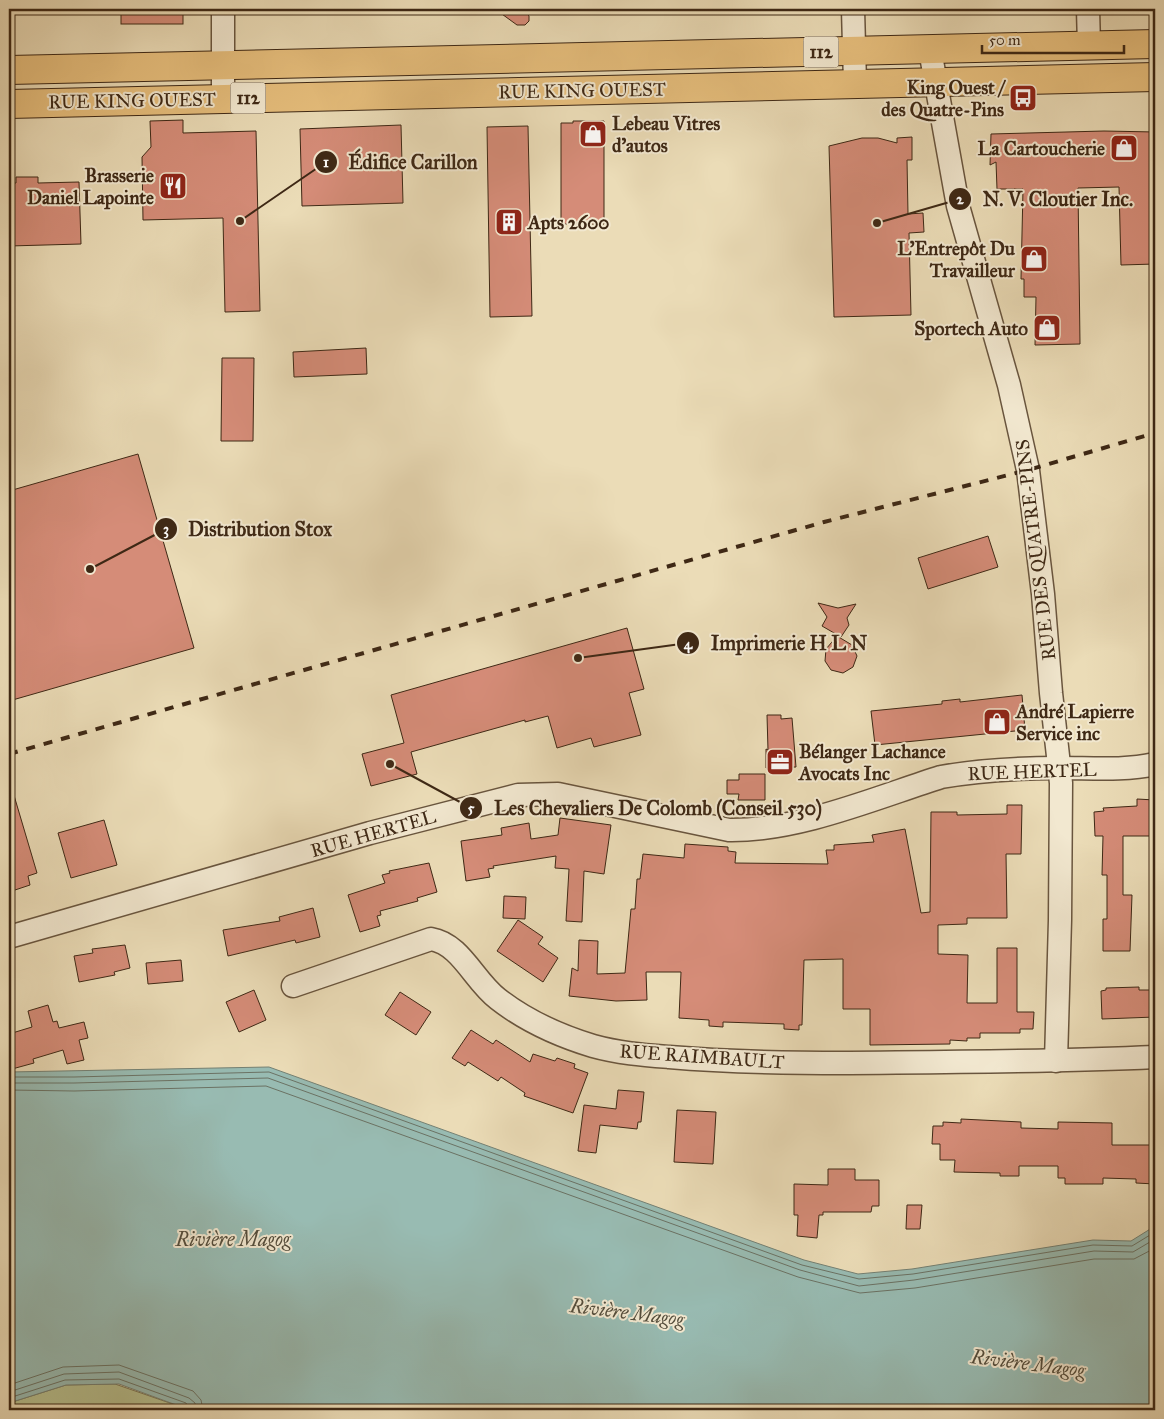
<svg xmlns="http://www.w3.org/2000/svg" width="1164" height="1419" font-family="'IM FELL Great Primer',serif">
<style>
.green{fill:#b7c08f;stroke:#7a7452}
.water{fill:#98bbb2;stroke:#748073}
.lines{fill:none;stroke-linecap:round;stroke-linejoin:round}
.shore{stroke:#6b7264;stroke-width:1}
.building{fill:#d58c78;stroke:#3e2815}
.minor-casing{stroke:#69553e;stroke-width:25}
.primary-casing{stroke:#3e2815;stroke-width:30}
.minor{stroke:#f2e8d0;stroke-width:22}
.primary{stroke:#e6be7c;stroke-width:28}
.rail{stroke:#3e2815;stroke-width:4;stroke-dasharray:9 9;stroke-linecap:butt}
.labels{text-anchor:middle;stroke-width:4;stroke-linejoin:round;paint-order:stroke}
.shield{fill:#f2e8d0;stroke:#74624d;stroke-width:1}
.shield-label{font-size:18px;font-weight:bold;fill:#3e2815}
.poi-label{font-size:19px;font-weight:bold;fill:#3e2815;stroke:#f2e8d0;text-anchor:end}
.street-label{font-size:19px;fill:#3e2815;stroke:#f2e8d0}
.water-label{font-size:20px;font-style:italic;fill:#544d3c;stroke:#f2e8d0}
.leader{fill:none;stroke:#3e2815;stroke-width:2}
.callout-dot{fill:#3e2815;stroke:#f2e8d0;stroke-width:2}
.mark-label{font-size:15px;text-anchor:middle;font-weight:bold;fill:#fff}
.callout-label{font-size:20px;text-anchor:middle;font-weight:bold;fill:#3e2815;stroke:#f2e8d0;stroke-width:4;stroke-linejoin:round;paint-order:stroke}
</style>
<rect width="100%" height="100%" fill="#ebdcb7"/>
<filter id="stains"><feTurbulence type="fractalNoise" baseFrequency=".004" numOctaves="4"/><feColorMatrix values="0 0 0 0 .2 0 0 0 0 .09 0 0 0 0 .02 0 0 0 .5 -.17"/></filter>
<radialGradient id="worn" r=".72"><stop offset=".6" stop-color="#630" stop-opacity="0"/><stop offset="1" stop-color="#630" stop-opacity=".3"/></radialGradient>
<polygon class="green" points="115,1384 190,1410 9,1410 9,1403 66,1385"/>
<polygon class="water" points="269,1067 804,1260 858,1274 912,1269 1093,1240 1131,1241 1155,1226 1155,1410 190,1410 119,1384 66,1385 9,1403 9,1072"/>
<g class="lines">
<g class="shore">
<polyline points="9,1077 74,1077 269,1072 802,1265 859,1279 913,1274 1093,1245 1132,1246 1155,1232"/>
<polyline points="9,1083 74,1083 268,1078 800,1270 859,1286 914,1280 1094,1251 1133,1252 1155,1239"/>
<polyline points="9,1090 74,1091 266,1086 798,1277 860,1293 915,1288 1094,1259 1134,1259 1155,1248"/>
<polyline points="9,1385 63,1367 119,1365 193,1391 201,1400 203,1410"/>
<polyline points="9,1392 64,1374 119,1372 189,1398 195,1403 196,1410"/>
<polyline points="9,1398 65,1380 119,1379 186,1403 190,1410"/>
</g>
</g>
<g class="building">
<rect x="121" y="9" width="62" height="15"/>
<polygon points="495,9 524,9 529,16 529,21 525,25 517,25"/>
<polygon points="183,120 183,133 256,131 260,311 225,312 223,218 143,220 142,157 151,147 150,121"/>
<polygon points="573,121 604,121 604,224 561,224 561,123 573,123"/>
<polygon points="401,125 403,203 302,206 300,129"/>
<polygon points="528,126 532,316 490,317 487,127"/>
<polygon points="1104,131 1155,132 1155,264 1121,265 1119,187 1078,188 1080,344 1035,345 1036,297 1024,297 1024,279 1021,279 1023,189 997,189 996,162 990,165 991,134"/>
<polygon points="912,137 912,160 907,160 908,214 923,213 924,232 909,233 911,315 834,317 829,146 862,138 878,138 897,143 897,138"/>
<polygon points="16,177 38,177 38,183 79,182 81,244 9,246 9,183 16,183"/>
<polygon points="366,348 367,374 294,377 293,352"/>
<polygon points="222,358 254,358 253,441 221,441"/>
<polygon points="138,454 194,648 9,701 9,491"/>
<polygon points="988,536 998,567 928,589 918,558"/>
<polygon points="818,603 838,608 856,604 847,618 849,625 841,637 822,626 827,617"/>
<polygon points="627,628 644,689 629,693 641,735 594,747 591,738 557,748 548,716 525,722 525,720 411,752 417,774 371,786 362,754 404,743 391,695"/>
<polygon points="837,636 852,645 857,656 853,667 843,673 831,670 825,661 826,649"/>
<polygon points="1022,695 1025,730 875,745 871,711 942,704 942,701 960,699 960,702"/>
<polygon points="767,715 781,715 781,719 792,718 796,767 766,768 766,749 768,750"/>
<polygon points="739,774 765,774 765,800 738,800 739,794 727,794 727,780 739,780"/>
<polygon points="13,792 37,873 28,876 30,885 9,892 9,793"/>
<polygon points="1137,799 1155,800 1155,836 1123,836 1123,895 1132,895 1130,951 1103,951 1103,919 1107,919 1107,875 1102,875 1103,836 1095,836 1094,812 1104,811 1103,808 1137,806"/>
<polygon points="1007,805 1022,805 1021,854 1006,854 1007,918 967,918 967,924 938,925 938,954 968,955 967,1003 997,1003 997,948 1017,948 1017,1012 1034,1012 1033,1029 1020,1029 1020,1033 980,1033 980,1038 967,1038 967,1041 950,1040 950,1044 870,1045 870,1009 843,1009 843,959 804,960 802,1025 799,1025 799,1030 784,1029 784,1024 723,1022 723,1027 709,1026 709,1020 679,1018 681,972 646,972 647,1000 616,1001 569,996 572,968 578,971 579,940 598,941 597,974 625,973 631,909 635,909 637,879 640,879 643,854 684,858 685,844 728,847 728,851 736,852 735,863 828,864 826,850 834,850 834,845 874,842 872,835 905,829 921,913 930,912 931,812 957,812 957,815 1007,814"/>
<polygon points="560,818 611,825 604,874 584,871 582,922 566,921 569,869 555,868 556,856 493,866 494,868 488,869 490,877 466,881 461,841 502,835 501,828 529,823 531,839 558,835"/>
<polygon points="104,820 117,865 71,878 58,833"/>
<polygon points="429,863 437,892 417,898 418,901 380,911 381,915 377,916 380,926 360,932 348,895 385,883 382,875 390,873 389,871"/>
<polygon points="504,896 526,897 525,919 503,918"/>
<polygon points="313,908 320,937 296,943 295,940 228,956 223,930 280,921 279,917"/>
<polygon points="518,920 543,937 538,944 558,958 543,982 497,951"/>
<polygon points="125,945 130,968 114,972 115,975 79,982 74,956 93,953 92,949"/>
<polygon points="181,960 183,981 148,984 146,963"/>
<polygon points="1139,987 1139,990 1155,990 1155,1017 1102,1019 1101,991 1106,990 1106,988"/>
<polygon points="254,990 266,1020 239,1032 226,1002"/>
<polygon points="400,992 431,1012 416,1035 385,1015"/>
<polygon points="48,1005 53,1022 57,1021 59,1028 84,1022 88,1038 79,1040 84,1060 67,1064 63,1050 33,1059 34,1063 12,1069 9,1058 9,1034 32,1027 28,1011"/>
<polygon points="471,1030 493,1044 496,1040 530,1062 533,1054 555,1061 557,1058 575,1064 574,1068 588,1073 573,1113 524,1096 525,1093 501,1077 498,1081 468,1062 465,1066 452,1058"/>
<polygon points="618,1090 644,1092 641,1122 638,1122 637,1129 600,1125 596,1153 578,1151 584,1105 616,1109"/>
<polygon points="677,1110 716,1112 713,1164 674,1162"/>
<polygon points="961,1119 1021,1122 1021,1128 1058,1129 1058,1122 1112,1123 1112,1145 1155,1145 1155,1184 1136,1183 1136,1179 1103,1178 1103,1184 1065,1184 1065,1178 1058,1178 1058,1166 1019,1166 1019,1176 1000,1176 1000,1173 954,1172 955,1160 940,1160 940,1144 932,1144 933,1126 943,1126 943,1122 961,1123"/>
<polygon points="828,1169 855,1169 855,1180 879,1180 879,1206 872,1206 871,1212 823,1212 823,1215 819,1215 817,1238 797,1236 798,1215 794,1215 794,1184 828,1185"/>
<polygon points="907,1205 922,1205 920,1229 906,1229"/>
</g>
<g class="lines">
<defs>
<g id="minor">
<polyline points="223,9 223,98"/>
<polyline points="853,9 855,83"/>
<polyline points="1088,9 1089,46"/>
<polyline points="930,50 958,206 1009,385 1028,470 1043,594 1051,693 1061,783 1060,920 1056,1061"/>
<path d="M9 937 370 833 518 795 558 794 729 830C798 831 875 798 941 777 980 770 1019 768 1059 768 1092 768 1124 771 1155 764"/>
<path d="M293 986 431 939C461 944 474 981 498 999 525 1020 560 1036 593 1046 618 1053 644 1055 669 1057 728 1062 786 1063 845 1063 949 1062 1052 1062 1155 1057"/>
</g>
<g id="primary">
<polyline points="9,70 1155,44"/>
<polyline points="9,104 1155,77"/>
</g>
</defs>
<use href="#minor" class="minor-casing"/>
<use href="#primary" class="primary-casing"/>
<use href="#minor" class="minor"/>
<use href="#primary" class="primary"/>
<polyline class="rail" points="9,754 824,522 1028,470 1155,433"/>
</g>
<defs>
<symbol id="bus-square" viewBox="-11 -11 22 22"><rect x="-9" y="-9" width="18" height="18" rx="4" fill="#8f2418" stroke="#f2e8d0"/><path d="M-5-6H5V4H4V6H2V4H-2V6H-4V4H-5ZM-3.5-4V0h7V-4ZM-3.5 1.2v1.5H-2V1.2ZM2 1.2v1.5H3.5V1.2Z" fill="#fff"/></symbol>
<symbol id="shop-square" viewBox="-11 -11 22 22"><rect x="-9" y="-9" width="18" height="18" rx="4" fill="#8f2418" stroke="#f2e8d0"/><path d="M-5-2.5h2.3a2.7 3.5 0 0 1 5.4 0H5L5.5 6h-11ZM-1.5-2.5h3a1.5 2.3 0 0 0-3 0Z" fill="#fff"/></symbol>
<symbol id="restaurant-square" viewBox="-11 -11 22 22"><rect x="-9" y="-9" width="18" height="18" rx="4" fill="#8f2418" stroke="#f2e8d0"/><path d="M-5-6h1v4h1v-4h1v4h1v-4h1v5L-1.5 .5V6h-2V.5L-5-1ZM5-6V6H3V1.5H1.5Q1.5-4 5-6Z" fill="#fff"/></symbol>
<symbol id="building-square" viewBox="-11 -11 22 22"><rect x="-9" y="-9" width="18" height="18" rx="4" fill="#8f2418" stroke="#f2e8d0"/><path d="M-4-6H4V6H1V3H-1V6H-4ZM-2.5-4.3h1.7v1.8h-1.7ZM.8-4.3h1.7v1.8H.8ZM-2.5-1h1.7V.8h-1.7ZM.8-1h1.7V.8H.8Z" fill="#fff"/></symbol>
<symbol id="office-square" viewBox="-11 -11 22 22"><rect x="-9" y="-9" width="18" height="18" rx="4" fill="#8f2418" stroke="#f2e8d0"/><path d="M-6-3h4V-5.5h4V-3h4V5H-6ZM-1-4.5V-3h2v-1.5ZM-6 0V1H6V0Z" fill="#fff"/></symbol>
</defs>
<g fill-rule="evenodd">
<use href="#bus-square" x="1007" y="82" width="32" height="32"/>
<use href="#shop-square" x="577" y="118" width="32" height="32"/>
<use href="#shop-square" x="1108" y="132" width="32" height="32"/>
<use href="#restaurant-square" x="157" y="170" width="32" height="32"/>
<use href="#building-square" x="493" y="206" width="32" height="32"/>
<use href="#shop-square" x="1018" y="243" width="32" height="32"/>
<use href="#shop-square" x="1031" y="312" width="32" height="32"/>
<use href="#shop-square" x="981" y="706" width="32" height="32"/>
<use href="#office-square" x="764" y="746" width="32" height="32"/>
</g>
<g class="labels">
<g class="shield">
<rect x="803.5" y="36.5" width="35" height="31" rx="4"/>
<rect x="230.5" y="82.5" width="35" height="31" rx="4"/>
</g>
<g class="shield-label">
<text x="821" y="58">112</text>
<text x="248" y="104">112</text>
</g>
<g class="poi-label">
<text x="1004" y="94">King Ouest /<tspan x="1004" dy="22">des Quatre-Pins</tspan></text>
<text x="612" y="130" text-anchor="start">Lebeau Vitres<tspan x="612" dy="22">d'autos</tspan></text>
<text x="1105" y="155">La Cartoucherie</text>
<text x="154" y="182">Brasserie<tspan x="154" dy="22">Daniel Lapointe</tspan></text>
<text x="528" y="229" text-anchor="start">Apts 2600</text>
<text x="1015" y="255">L'Entrepôt Du<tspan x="1015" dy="22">Travailleur</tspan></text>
<text x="1028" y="335">Sportech Auto</text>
<text x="1016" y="718" text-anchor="start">André Lapierre<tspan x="1016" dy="22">Service inc</tspan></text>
<text x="799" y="758" text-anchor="start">Bélanger Lachance<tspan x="799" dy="22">Avocats Inc</tspan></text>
</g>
<g class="street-label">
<text transform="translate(582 90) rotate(-1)" y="7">RUE KING OUEST</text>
<text transform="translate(132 100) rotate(-1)" y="7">RUE KING OUEST</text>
<text transform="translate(1035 550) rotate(-97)" y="7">RUE DES QUATRE-PINS</text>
<text transform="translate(1032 771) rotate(-2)" y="7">RUE HERTEL</text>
<text transform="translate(373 833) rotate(-16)" y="7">RUE HERTEL</text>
<text transform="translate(702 1056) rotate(4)" y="7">RUE RAIMBAULT</text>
</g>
<g class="water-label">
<text x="233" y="1246">Rivière Magog</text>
<text transform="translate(627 1312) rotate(7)" y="7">Rivière Magog</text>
<text transform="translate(1028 1363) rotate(7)" y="7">Rivière Magog</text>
</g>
</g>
<path class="leader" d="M240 221L326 162M877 223L960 199M90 569L166 529M578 658L688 643M390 764L471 808"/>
<g class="callout-dot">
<circle cx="240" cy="221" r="5"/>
<circle cx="877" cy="223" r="5"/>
<circle cx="90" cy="569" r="5"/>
<circle cx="578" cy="658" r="5"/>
<circle cx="390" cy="764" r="5"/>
<circle cx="326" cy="162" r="12"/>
<circle cx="960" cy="199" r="12"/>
<circle cx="166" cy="529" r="12"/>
<circle cx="688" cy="643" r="12"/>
<circle cx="471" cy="808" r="12"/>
</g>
<g class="mark-label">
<text x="326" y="167">1</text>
<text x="960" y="204">2</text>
<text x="166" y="534">3</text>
<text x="688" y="649">4</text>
<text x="471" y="813">5</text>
</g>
<g class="callout-label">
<text x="413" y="169">Édifice Carillon</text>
<text x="1058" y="206">N. V. Cloutier Inc.</text>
<text x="260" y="536">Distribution Stox</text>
<text x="789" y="650">Imprimerie H L N</text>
<text x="658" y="815">Les Chevaliers De Colomb (Conseil 530)</text>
</g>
<rect width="1164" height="1419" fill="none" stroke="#ebdcb7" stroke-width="30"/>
<rect x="10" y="10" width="1144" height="1399" fill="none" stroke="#3e2815" stroke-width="2.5"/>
<rect x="15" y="15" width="1134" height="1389" fill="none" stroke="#3e2815"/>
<path d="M982 45v8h142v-8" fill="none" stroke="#3e2815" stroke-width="2.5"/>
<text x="989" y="45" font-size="15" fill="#3e2815" stroke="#f2e8d0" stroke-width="4" paint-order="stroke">50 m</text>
<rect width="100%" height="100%" filter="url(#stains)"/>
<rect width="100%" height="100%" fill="url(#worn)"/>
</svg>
